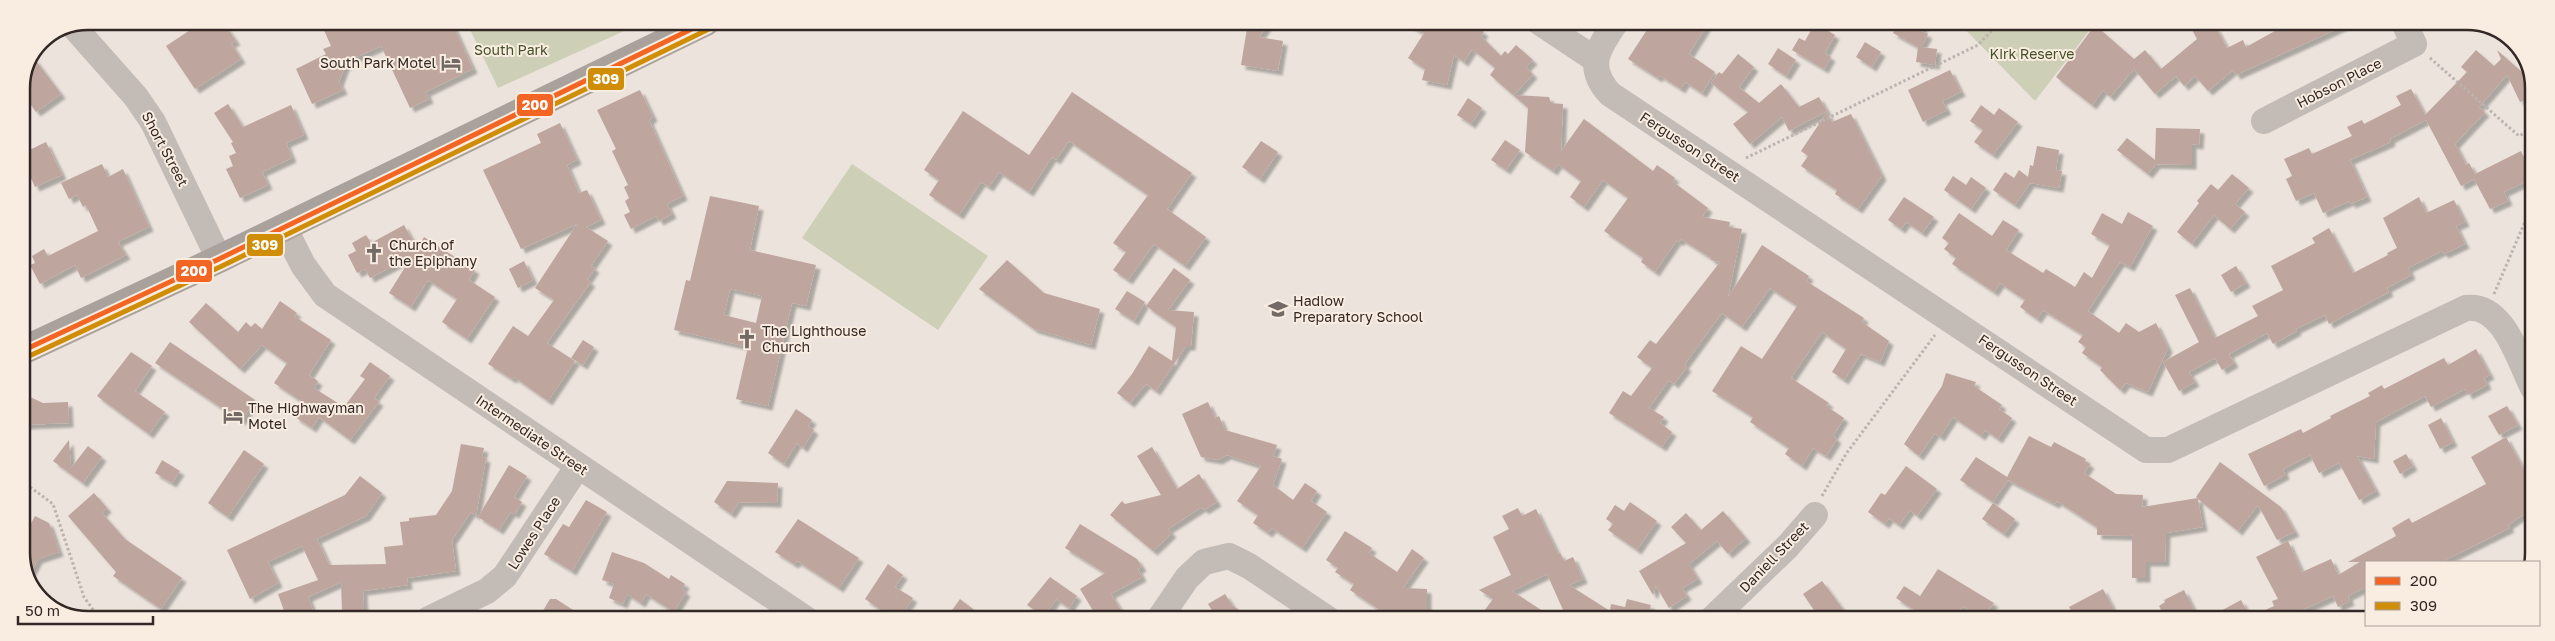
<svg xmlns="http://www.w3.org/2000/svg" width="2555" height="641" font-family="'Golos Text',sans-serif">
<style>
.green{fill:#cdcfb6}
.building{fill:#bea59e;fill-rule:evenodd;filter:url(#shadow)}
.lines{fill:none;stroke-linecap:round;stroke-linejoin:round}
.path{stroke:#bcb3ae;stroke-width:3;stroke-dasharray:2.5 2.5;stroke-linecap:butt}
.minor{stroke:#c3bbb5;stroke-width:26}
.highway{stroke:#a9a29c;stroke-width:28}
.bus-1-casing{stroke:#f9ede2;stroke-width:9}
.bus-2-casing{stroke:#f9ede2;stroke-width:9}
.bus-1{stroke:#f26522;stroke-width:5}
.bus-2{stroke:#d08d07;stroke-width:5}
.labels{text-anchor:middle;stroke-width:4;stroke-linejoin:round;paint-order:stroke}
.park-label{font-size:14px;fill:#455128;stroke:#f9ede2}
.poi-label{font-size:14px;fill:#332825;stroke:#f9ede2;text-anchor:start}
.street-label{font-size:14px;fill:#332825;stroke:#f9ede2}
.rim{fill:none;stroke:#332825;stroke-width:2.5}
.line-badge{stroke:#f9ede2;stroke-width:2}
.badge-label{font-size:14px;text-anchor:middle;font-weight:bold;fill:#fff}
</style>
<defs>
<filter id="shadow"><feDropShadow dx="4.5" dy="4.5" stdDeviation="1" flood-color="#0004"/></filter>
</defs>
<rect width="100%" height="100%" fill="#ebe3dc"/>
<g class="green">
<polygon points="466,21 644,22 498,88"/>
<polygon points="1958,22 2096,22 2035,101"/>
<polygon points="852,164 988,256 938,330 802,238"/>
</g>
<g class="building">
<polygon points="204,21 214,21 219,29 225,25 236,41 231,43 241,59 195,89 166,46"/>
<polygon points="320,21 451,21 473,69 426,92 429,99 410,108 381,46 350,60 351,63 345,66 339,82 343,90 312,104 296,69 326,54 323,49 331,46"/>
<polygon points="1248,22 1270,22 1259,37 1283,41 1278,71 1241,65"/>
<polygon points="1403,22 1469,22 1484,32 1481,36 1501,56 1505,51 1508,54 1516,45 1533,60 1526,67 1533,74 1514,95 1549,97 1551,103 1563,104 1561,151 1584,119 1653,171 1657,165 1675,178 1672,181 1708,208 1702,217 1730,222 1729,227 1742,229 1728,297 1762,245 1809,276 1806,281 1864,318 1862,322 1889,341 1880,362 1861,354 1844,380 1832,372 1846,349 1822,332 1791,378 1829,403 1826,406 1844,418 1833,436 1837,439 1826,456 1813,448 1802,466 1785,454 1789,448 1750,422 1753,417 1712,391 1741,346 1762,359 1797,306 1770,288 1742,327 1722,313 1684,365 1687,367 1674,384 1669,380 1649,408 1664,417 1660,423 1672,432 1662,447 1609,413 1623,391 1631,396 1652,368 1637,357 1650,340 1656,344 1720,262 1711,260 1711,258 1681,239 1679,242 1677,240 1655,272 1641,262 1643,258 1604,231 1628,198 1603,180 1584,207 1570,197 1581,181 1558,164 1553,171 1525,152 1528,108 1490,75 1495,68 1472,49 1464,62 1454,55 1447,85 1422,80 1425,69 1408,58 1424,33"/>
<polygon points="1652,22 1709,22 1689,54 1715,72 1702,93 1685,82 1681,89 1659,75 1658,78 1628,59"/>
<polygon points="1898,22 1926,22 1921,31 1928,34 1921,47 1937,49 1935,65 1916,62 1918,47 1893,33"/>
<polygon points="2202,22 2209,22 2211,28 2215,26 2227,48 2243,40 2246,47 2291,22 2350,23 2236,75 2233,70 2208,91 2195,76 2184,86 2176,76 2155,94 2134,69 2110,97 2103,90 2092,105 2056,77 2095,25 2134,59 2145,50 2161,69 2197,39 2191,28"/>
<polygon points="1815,23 1835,35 1825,53 1831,57 1824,69 1792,50 1799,38 1805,41"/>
<polygon points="1865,42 1881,52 1872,67 1856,57"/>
<polygon points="1778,48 1796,60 1786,76 1768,64"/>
<polygon points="2476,50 2494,66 2501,59 2497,50 2531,80 2534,87 2534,96 2520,102 2507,75 2479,107 2485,112 2455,144 2466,165 2469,163 2475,174 2521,151 2533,178 2504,192 2508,201 2490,209 2474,179 2461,186 2426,120 2390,139 2391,142 2350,160 2367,197 2351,204 2350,201 2323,213 2314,193 2296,201 2286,179 2292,176 2284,159 2309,148 2312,154 2352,136 2347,127 2362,120 2364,124 2401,105 2396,96 2411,89 2425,115 2467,72 2461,67"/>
<polygon points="1738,54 1754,67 1739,87 1759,103 1781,84 1799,107 1819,97 1827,111 1789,131 1782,117 1750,144 1733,124 1748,112 1711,83 1719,72 1722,74"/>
<polygon points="34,58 61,94 36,112 24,95 31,90 24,81"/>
<polygon points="1950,70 1961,92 1942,101 1947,110 1923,122 1908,90"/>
<polygon points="640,90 653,117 649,120 683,196 667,204 672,214 659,221 656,216 631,229 624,215 630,212 625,201 629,198 624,187 628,185 612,151 616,149 597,110"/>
<polygon points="1072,92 1192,173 1167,209 1206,237 1185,266 1154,244 1128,280 1113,270 1126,252 1113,243 1148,195 1069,141 1056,160 1052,157 1029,192 999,172 989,187 981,182 959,215 929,195 939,180 924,170 963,111 1029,155"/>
<polygon points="1468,98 1482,108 1471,124 1457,115"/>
<polygon points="228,104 243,127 291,105 304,135 286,143 292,158 262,172 268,185 240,198 226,169 233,166 229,156 236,153 231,143 233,142 214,113"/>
<polygon points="1981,105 1994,115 1999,108 2018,122 1993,155 1974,142 1983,130 1970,121"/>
<polygon points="1827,112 1832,122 1851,114 1882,176 1858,209 1835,194 1837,190 1801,166 1808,156 1801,151"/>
<polygon points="560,123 577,160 567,165 579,193 587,190 601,220 586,227 608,241 591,266 595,268 587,280 591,282 547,343 575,361 548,401 514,377 512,379 488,364 513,326 528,336 554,300 535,288 577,224 521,249 483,170 541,143 537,134"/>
<polygon points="2156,128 2200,129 2199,145 2192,144 2192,165 2156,164 2148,174 2117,150 2127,138 2155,160"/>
<polygon points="1505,140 1520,150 1506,170 1491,160"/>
<polygon points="1261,141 1278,152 1260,179 1242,167"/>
<polygon points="46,142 62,175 35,187 26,167 21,169 21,154"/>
<polygon points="2037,146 2059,150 2056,170 2062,171 2059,188 2030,183 2015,205 1993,190 2005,172 2014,178 2019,170 2028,177 2030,165 2033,166"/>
<polygon points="102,164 108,177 123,169 149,227 118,242 126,255 81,278 75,265 40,284 30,265 35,263 32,256 44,249 48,256 98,231 86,205 83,207 77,195 69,199 61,183"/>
<polygon points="2232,174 2249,188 2235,204 2245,212 2230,229 2214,215 2192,244 2177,232 2199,203 2197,201 2211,184 2218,190"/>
<polygon points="1953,176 1966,185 1971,177 1986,188 1971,209 1944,190"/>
<path d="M710 196 759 206 750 250 816 265 806 306 792 303 768 406 736 399 748 347 674 330 686 280 690 281ZM730 289 762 296 756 323 724 315Z"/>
<polygon points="1904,197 1934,217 1922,233 1906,222 1901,229 1888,220"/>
<polygon points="2419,197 2426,213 2454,200 2465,222 2456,226 2465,244 2444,254 2442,251 2408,268 2411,275 2387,288 2389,292 2329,324 2325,315 2296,329 2297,331 2273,344 2267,333 2229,354 2234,363 2222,370 2215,358 2189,372 2195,382 2179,391 2163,362 2199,342 2175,295 2190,288 2215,338 2258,316 2252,306 2283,290 2271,266 2315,243 2312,238 2329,228 2353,273 2388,255 2387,253 2397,248 2383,218"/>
<polygon points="2128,212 2153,226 2130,267 2120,262 2088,311 2119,333 2126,323 2139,332 2156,323 2168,348 2148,392 2126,383 2120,390 2100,370 2102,367 2082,353 2086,347 2078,342 2083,335 2043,310 2037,319 2020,307 2025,300 2000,283 1994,292 1952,264 1956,258 1944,249 1949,243 1942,238 1959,213 1992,236 2003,220 2019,230 2006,250 2043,273 2046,269 2075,287 2084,272 2092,278 2110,245 2091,234 2102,213 2122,224"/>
<polygon points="404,225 417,249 424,237 475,270 469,280 495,297 467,339 442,322 457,299 428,280 411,307 389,293 412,256 370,278 365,269 357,273 348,255 356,251 352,243 366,235 371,243"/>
<polygon points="1007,260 1044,293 1100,309 1091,345 1034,329 979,289"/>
<polygon points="524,261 533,280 518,288 509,269"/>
<polygon points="2236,266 2246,283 2231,292 2221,275"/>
<polygon points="1174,268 1190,280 1168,310 1194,312 1191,346 1186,346 1156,391 1146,384 1130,403 1117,393 1132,374 1149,346 1172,361 1176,327 1146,306"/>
<polygon points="1127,291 1145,302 1134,321 1115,309"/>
<polygon points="280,301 297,313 294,316 331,340 309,375 318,381 314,388 344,407 365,379 360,376 370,362 390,376 374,398 379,402 350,440 319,417 312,428 295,417 304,403 274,383 287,363 262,345 240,369 189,322 206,303 238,332 246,322 251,327 255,323 262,329"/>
<polygon points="583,340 594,347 583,365 571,358"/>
<polygon points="170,342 255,400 241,421 155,363"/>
<polygon points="2476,349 2490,375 2484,378 2487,385 2468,395 2465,389 2431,407 2425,396 2376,422 2374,459 2357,456 2376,491 2359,500 2339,463 2319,473 2310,455 2283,469 2285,475 2264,486 2248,454 2301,429 2303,433 2331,418 2330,416 2370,396 2368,393 2382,385 2384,389 2444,358 2448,365"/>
<polygon points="131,352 152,366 135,391 165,412 149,434 97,396"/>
<polygon points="1946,373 1976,382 1974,386 2002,405 1999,409 2012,418 1998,439 1985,430 1981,436 1953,417 1940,437 1935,433 1919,456 1904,444 1942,386"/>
<polygon points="30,397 43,403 68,402 69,423 22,425 22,413"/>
<polygon points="1208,402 1215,418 1219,416 1225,430 1277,445 1273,456 1282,459 1273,485 1293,500 1305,483 1317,491 1311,501 1327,512 1302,548 1272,528 1268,533 1253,523 1258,515 1237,501 1261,466 1227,455 1218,460 1201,457 1182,414"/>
<polygon points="2507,406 2518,425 2499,435 2488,416"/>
<polygon points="796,409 812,420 808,426 814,430 803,448 797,443 784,464 768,453"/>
<polygon points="2441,418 2453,442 2440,449 2428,425"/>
<polygon points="2029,436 2051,447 2054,442 2086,459 2085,461 2090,464 2084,473 2116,494 2143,495 2142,507 2198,498 2196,497 2220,462 2281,507 2295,532 2277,540 2258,505 2238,531 2198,499 2203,527 2166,533 2165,562 2146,562 2146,578 2132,578 2132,534 2131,536 2097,535 2097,527 2057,501 2055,504 2008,480 1993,502 1960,480 1976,457 2007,477"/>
<polygon points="2506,437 2525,472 2533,467 2533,508 2508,525 2510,528 2441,562 2366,562 2366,587 2348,596 2350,601 2338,607 2333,596 2298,612 2301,620 2204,620 2241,600 2250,617 2274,606 2272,601 2278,599 2256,557 2288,541 2302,572 2331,559 2338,575 2360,562 2348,562 2396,536 2392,528 2409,518 2412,523 2486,484 2471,457"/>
<polygon points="69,440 71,468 88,446 102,457 83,483 53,461"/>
<polygon points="461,444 484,448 482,457 486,458 476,516 471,512 452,540 456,571 407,578 408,585 363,591 364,611 342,612 341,582 308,597 316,619 287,619 278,594 318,580 302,546 268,562 278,583 250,599 227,550 345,495 360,476 382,493 366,516 317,539 329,565 386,564 384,547 403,545 400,522 409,521 409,518 436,515 452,491"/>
<polygon points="1152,447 1177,489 1199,474 1217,502 1204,510 1202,507 1168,529 1172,533 1153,551 1110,515 1122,501 1125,504 1161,495 1137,456"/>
<polygon points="244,450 264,464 228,517 208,503"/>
<polygon points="2406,454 2413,466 2400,474 2393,461"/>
<polygon points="162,460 180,471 172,483 155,473"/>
<polygon points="509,465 527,476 514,497 522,502 515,514 511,512 499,530 478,517"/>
<polygon points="1906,466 1937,489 1917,516 1910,510 1899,525 1889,518 1885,524 1868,512 1881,493 1885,495"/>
<polygon points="727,481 778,483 777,503 739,502 731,514 714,502"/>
<polygon points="94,493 107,508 102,513 125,539 182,578 161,609 113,576 116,572 68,516"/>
<polygon points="586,500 607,512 572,571 544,554 563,524 569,527"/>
<polygon points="1630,502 1657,521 1637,550 1608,530 1613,524 1606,519 1615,505 1624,511"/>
<polygon points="1993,503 2015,519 2004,534 1982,519"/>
<polygon points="1518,508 1522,516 1536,509 1558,554 1560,553 1564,561 1573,557 1583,579 1569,585 1610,611 1611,604 1625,607 1627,599 1651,605 1649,612 1654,613 1653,619 1567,619 1547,574 1512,591 1555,619 1515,619 1503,611 1497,619 1478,619 1493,599 1479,590 1511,575 1493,537 1509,529 1502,516"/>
<polygon points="1723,511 1746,538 1728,554 1717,541 1689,564 1698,579 1682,588 1687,596 1669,608 1656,586 1653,595 1639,571 1686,543 1671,527 1686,513 1701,530"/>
<polygon points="35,516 49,523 59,552 38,559 29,576 22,561 22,540"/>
<polygon points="798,519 859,558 839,588 797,561 794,564 775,552"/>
<polygon points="1080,524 1137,559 1142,567 1138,569 1142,577 1111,594 1121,610 1107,619 1098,619 1080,589 1105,573 1065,548"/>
<polygon points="1345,531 1372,548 1369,553 1397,572 1412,549 1424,558 1403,588 1427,589 1427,619 1393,619 1350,590 1354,584 1335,572 1338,568 1326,560"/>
<polygon points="612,552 644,563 669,579 671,575 685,584 682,589 686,592 674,612 646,594 641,603 627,594 623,604 609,598 614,584 602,580"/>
<polygon points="888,564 903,575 895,587 913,598 900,617 894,613 891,617 865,599"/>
<polygon points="1938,569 1994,603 1980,619 1963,606 1954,619 1928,619 1896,598 1904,586 1920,596"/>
<polygon points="1050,577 1077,596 1069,608 1056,599 1044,617 1027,605"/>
<polygon points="1822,581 1845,612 1835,619 1820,619 1803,594"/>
<polygon points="2103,589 2119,620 2076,620 2069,607"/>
<polygon points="2184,590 2194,610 2175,620 2166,620 2159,606 2165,602 2164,600"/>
<polygon points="1225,594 1233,606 1253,619 1217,619 1208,604"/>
<polygon points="550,599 556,599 587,619 538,619"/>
<polygon points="960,599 986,619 958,619 950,613"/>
</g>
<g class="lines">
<g class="path">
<polyline points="2430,58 2519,136 2533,128"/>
<polyline points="1746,158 1978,45 2000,22"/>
<polyline points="2494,294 2533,203"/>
<polyline points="22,481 53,504 84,597 99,618"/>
<polyline points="1822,496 1846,454 1935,335"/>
</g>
<g class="minor">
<polyline points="1539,22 1596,60"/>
<path d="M1616 22C1598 48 1585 67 1610 94L2146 450H2168L2466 308C2504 303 2519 361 2533 388"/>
<polyline points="74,27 136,97 153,122 219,259"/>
<polyline points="2264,121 2414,44 2404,23"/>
<polyline points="284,227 303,265 325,295 806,619"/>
<polyline points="429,619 487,591 505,576 578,466"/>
<polyline points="1159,619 1187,578 1204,562 1229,556 1249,566 1328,619"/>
<polyline points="1712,619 1788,546 1815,515"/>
</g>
<polyline class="highway" points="22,351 219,259 706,22"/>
<defs>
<polyline id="bus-1" points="22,351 219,259 706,22"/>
<polyline id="bus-2" points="25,358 222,266 709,29"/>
</defs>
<use href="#bus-1" class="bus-1-casing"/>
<use href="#bus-2" class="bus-2-casing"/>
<use href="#bus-1" class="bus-1"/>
<use href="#bus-2" class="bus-2"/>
</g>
<defs>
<symbol id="hotel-bare" viewBox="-9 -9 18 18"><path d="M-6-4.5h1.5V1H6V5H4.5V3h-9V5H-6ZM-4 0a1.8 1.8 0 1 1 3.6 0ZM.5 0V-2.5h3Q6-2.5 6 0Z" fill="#736965" stroke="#f9ede2" stroke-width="2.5" paint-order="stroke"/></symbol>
<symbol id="church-bare" viewBox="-9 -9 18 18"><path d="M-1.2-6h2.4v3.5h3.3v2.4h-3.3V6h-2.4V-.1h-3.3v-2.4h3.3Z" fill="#736965" stroke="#f9ede2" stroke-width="2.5" paint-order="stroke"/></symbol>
<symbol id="school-bare" viewBox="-9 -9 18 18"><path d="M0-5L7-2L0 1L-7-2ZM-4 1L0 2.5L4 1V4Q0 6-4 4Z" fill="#736965" stroke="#f9ede2" stroke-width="2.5" paint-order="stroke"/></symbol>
</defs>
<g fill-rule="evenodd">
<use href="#hotel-bare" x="437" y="49" width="28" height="28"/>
<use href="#church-bare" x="360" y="239" width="28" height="28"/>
<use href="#school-bare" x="1264" y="295" width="28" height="28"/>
<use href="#church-bare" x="733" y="325" width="28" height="28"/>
<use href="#hotel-bare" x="219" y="402" width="28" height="28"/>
</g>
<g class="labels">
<g class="park-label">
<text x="511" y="55">South Park</text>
<text x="2032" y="59">Kirk Reserve</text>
</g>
<g class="poi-label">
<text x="436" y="68" text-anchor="end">South Park Motel</text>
<text x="389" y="250">Church of<tspan x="389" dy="16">the Epiphany</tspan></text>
<text x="1293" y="306">Hadlow<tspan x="1293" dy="16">Preparatory School</tspan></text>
<text x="762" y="336">The Lighthouse<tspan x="762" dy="16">Church</tspan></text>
<text x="248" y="413">The Highwayman<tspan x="248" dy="16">Motel</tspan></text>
</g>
<g class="street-label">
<text transform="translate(2339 83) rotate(-27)" y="5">Hobson Place</text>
<text transform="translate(1690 147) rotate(33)" y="5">Fergusson Street</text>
<text transform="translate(165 149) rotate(62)" y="5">Short Street</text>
<text transform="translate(2028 370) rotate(34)" y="5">Fergusson Street</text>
<text transform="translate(532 435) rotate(34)" y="5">Intermediate Street</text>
<text transform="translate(534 533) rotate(-57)" y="5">Lowes Place</text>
<text transform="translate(1774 557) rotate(-46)" y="5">Daniell Street</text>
</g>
</g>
<path d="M0 0H2555V641H0ZM88 30H2467A58 58 0 0 1 2525 88V553A58 58 0 0 1 2467 611H88A58 58 0 0 1 30 553V88A58 58 0 0 1 88 30Z" fill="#f9ede2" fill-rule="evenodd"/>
<path class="rim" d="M88 30H2467A58 58 0 0 1 2525 88V553A58 58 0 0 1 2467 611H88A58 58 0 0 1 30 553V88A58 58 0 0 1 88 30Z"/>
<g class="line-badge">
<rect x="587" y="67" width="38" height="24" rx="5" fill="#d08d07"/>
<rect x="516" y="93" width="38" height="24" rx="5" fill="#f26522"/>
<rect x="246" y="233" width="38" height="24" rx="5" fill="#d08d07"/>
<rect x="175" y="259" width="38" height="24" rx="5" fill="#f26522"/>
</g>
<g class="badge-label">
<text x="606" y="84">309</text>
<text x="535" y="110">200</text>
<text x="265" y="250">309</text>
<text x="194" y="276">200</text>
</g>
<rect x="2365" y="561" width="175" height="65" fill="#f9ede2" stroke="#aa9e96"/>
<rect x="2375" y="577" width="25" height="8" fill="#f26522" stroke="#aa9e96"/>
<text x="2410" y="586" font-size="15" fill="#332825">200</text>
<rect x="2375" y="602" width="25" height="8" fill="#d08d07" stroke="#aa9e96"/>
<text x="2410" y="611" font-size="15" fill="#332825">309</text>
<path d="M18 616v8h135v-8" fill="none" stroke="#332825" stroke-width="2.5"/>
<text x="25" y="616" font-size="15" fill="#332825" stroke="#f9ede2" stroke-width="4" paint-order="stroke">50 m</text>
</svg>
